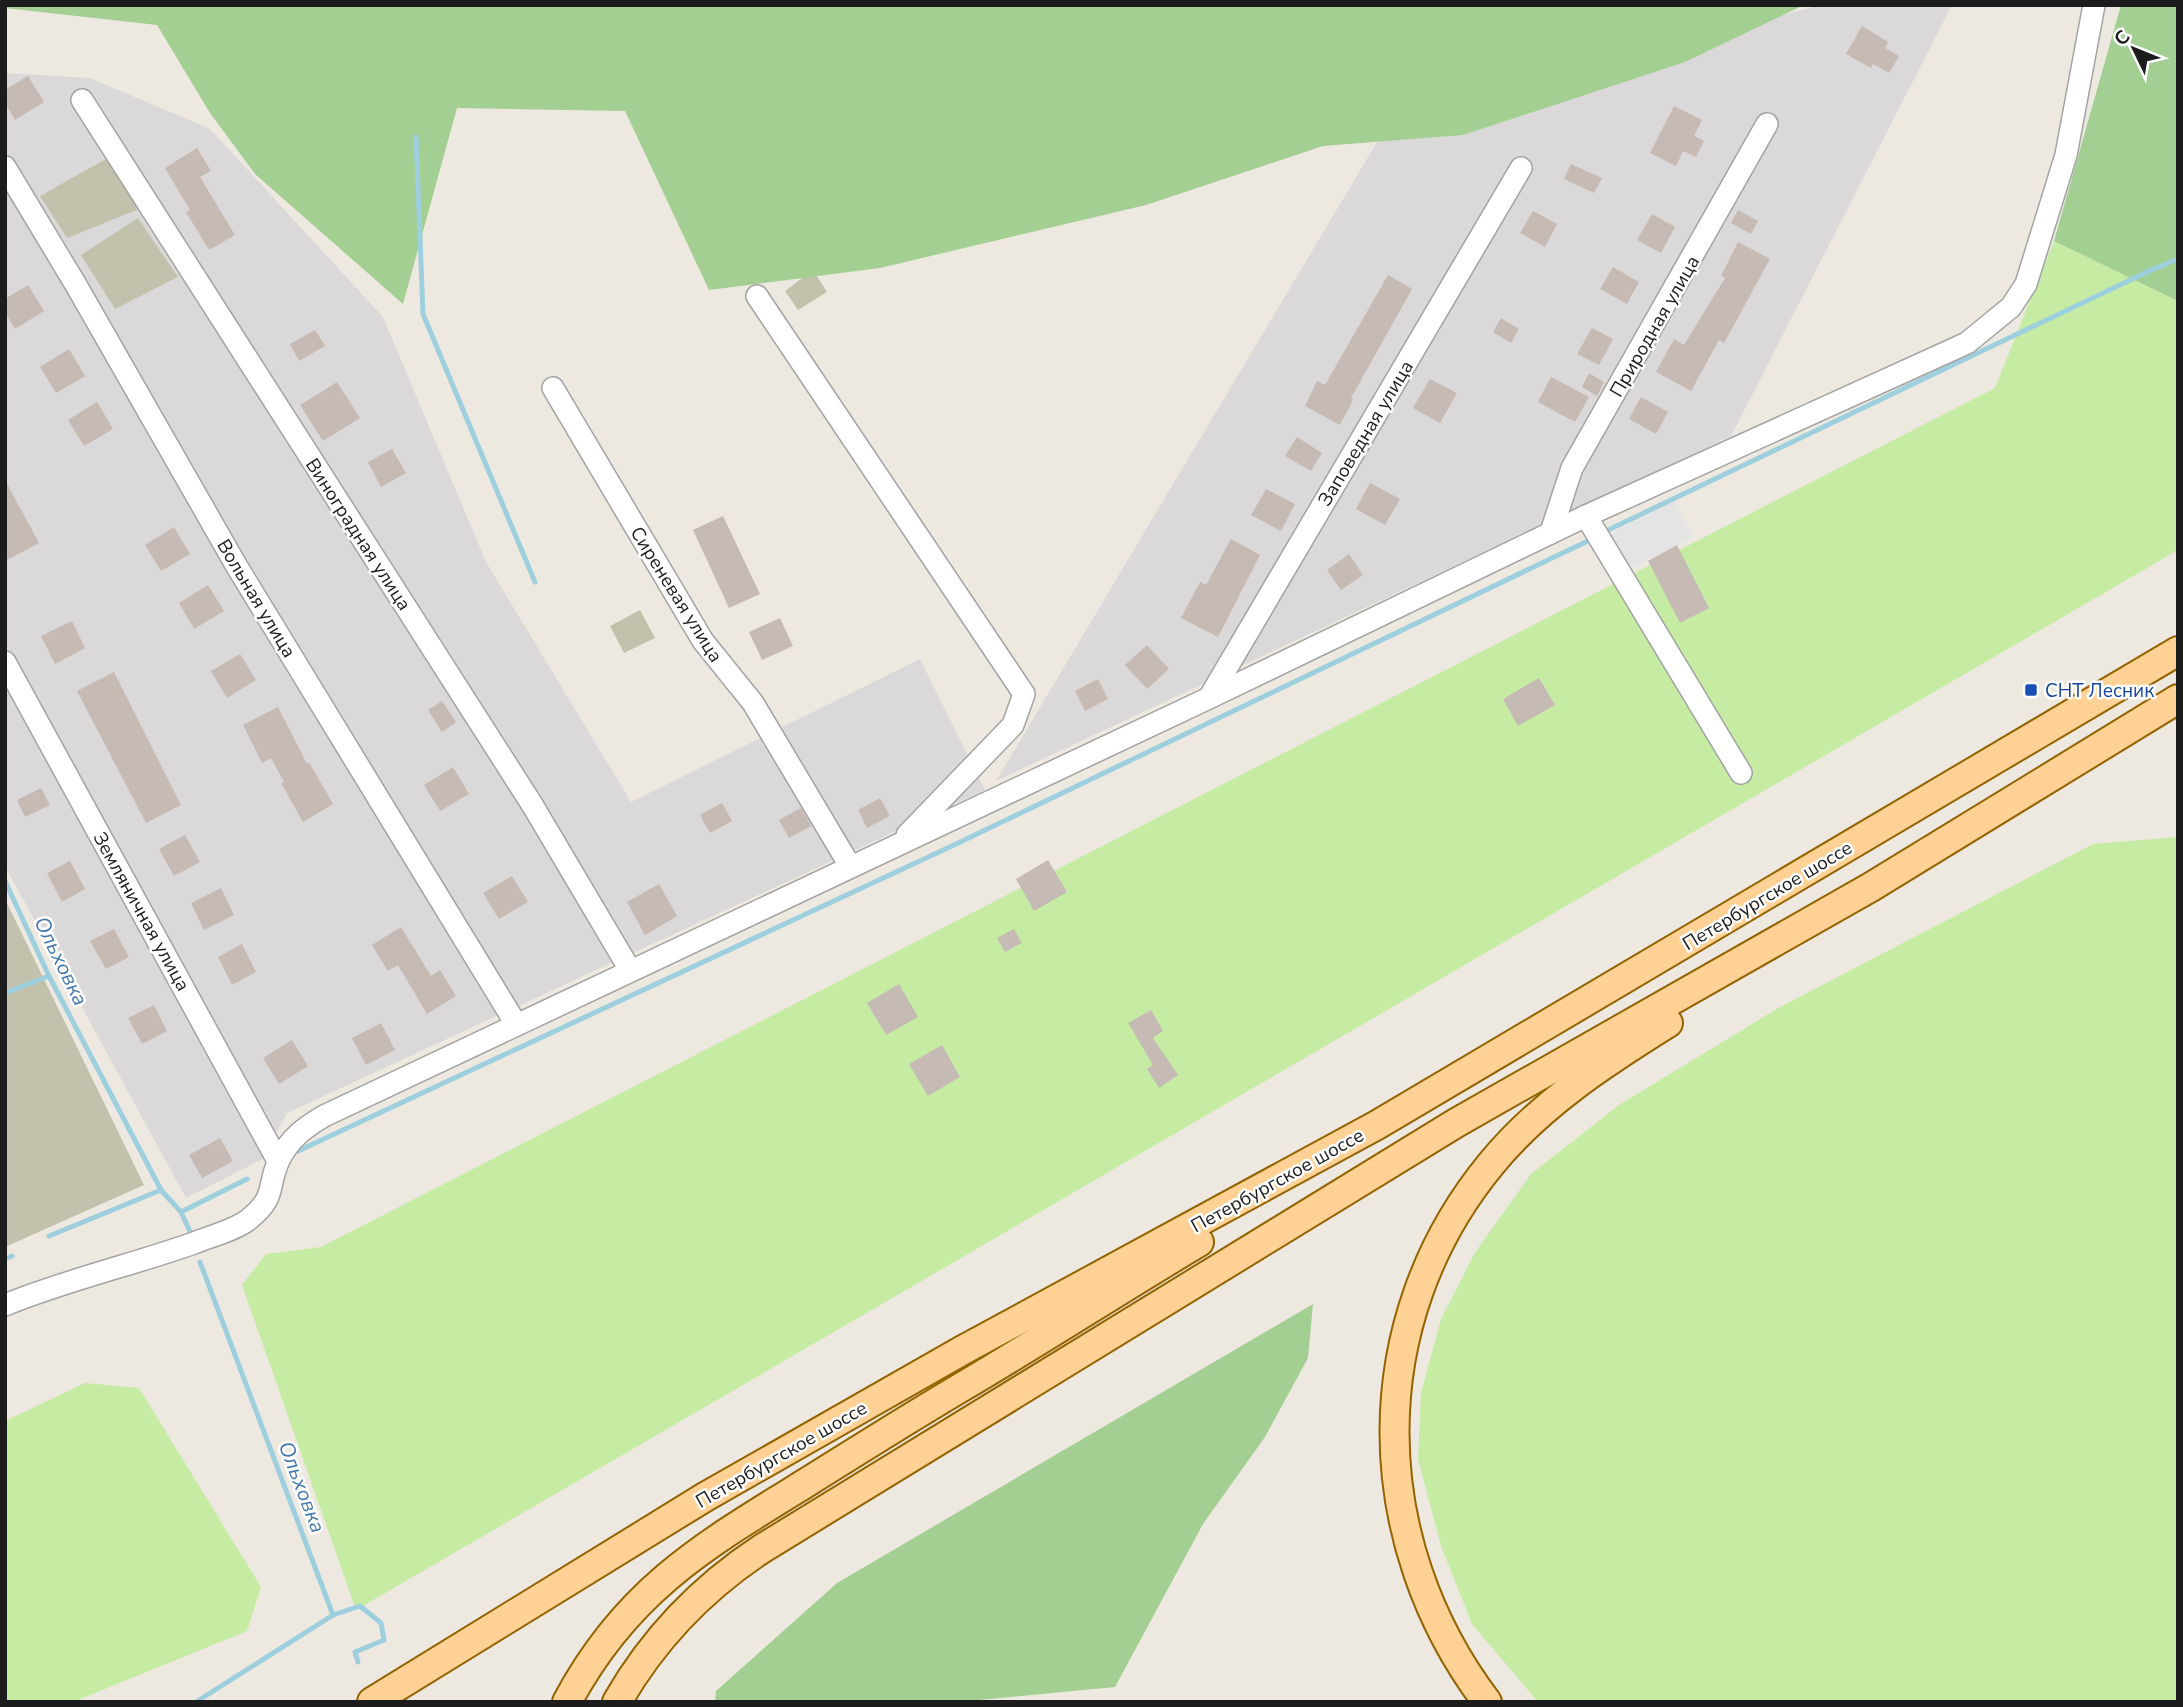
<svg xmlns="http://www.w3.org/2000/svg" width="2183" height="1707" font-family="'Nunito Sans',sans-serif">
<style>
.residential{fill:#dad8d8}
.construction{fill:#c2c2ac}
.grass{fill:#c6eba3}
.forest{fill:#a4cf93}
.parking{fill:#e4e4e4}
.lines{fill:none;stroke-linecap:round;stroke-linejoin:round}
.stream{stroke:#9ecfde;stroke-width:5}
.building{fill:#c5bbb4}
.minor-casing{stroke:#a3a3a3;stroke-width:24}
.major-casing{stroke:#936300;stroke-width:32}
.minor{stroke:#fff;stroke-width:21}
.major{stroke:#ffd194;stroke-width:28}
.transit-dot{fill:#1a4fb4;stroke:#fff;stroke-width:2.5}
.labels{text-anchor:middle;stroke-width:5;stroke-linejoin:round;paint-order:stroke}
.street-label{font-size:19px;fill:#1c1c1c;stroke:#fff}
.transit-label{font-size:19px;fill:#164399;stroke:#fff;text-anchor:start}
.water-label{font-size:21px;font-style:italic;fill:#4479af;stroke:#fff}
</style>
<rect width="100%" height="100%" fill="#eee9e0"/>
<g class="residential">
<polygon points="1821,5 1952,5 1731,436 996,781 1392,117"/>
<polygon points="5,73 90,78 210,129 383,317 486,562 631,802 920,659 985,790 287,1113 261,1160 186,1198 5,866"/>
</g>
<g class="construction">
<polygon points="106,159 139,209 67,238 40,196"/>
<polygon points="138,218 178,277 115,309 81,255"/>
<polygon points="813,270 827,292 798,310 785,291"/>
<polygon points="640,610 655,638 624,653 610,626"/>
<polygon points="5,899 144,1185 5,1247"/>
</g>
<g class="grass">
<polygon points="2054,241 2178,301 2178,550 356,1610 242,1285 266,1254 321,1247 1995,388"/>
<polygon points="2178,837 2178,1702 1538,1702 1472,1624 1441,1546 1418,1459 1421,1393 1441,1319 1474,1254 1531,1174 1619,1105 1780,1007 2093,844"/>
<polygon points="85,1383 139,1388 261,1587 247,1631 73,1702 5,1702 5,1421"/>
</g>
<g class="forest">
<polygon points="5,5 1804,5 1685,62 1463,135 1323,146 1146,205 880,268 709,290 625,111 457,108 403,304 255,174 210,113 157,25 5,8"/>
<polygon points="2121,5 2178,5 2178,301 2054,241"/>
<polygon points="1313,1304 1308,1358 1265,1437 1203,1524 1115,1687 958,1702 715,1702 716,1691 837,1583"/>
</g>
<polygon class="parking" points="1674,500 1693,537 1628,571 1609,535"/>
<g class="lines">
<g class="stream">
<polyline points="416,137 423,314 535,582"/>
<polyline points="1602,533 2149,271 2178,259"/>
<polyline points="5,881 49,976 161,1190 181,1212 192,1236"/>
<polyline points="5,993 49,976"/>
<polyline points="298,1151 954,845 1594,538"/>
<polyline points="181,1212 247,1179"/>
<polyline points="49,1236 161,1190"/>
<polyline points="5,1259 12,1256"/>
<polyline points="200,1262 333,1615 360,1606 381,1623 384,1640 355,1652 358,1662"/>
<polyline points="196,1702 333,1615"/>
</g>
</g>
<g class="building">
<polygon points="1862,26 1888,42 1885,48 1899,56 1889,73 1873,64 1871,68 1846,54"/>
<polygon points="28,76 44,102 15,120 5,103 5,90"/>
<polygon points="1674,106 1702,120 1694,136 1704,141 1696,157 1683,151 1676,166 1650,153"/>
<polygon points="197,148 211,171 200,177 235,235 209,250 186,212 190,210 165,168"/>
<polygon points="1571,164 1602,178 1594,193 1564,179"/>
<polygon points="1738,210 1758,221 1751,234 1731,223"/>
<polygon points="1533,211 1557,224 1545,247 1520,233"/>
<polygon points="1652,214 1675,227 1661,253 1637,240"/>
<polygon points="1738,242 1770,259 1724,343 1719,340 1691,391 1656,372 1674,339 1684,345 1725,278 1721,276"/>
<polygon points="1613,267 1639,282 1627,304 1600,289"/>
<polygon points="1388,275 1412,289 1351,398 1353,400 1340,425 1305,406 1317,381 1325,385"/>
<polygon points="28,285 44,311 15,329 5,312 5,299"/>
<polygon points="1501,318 1519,329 1511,343 1493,332"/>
<polygon points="1592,328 1613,339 1599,365 1577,354"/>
<polygon points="315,330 325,346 299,361 290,344"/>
<polygon points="69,349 85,376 56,393 40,367"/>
<polygon points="1589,373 1604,382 1597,396 1582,387"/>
<polygon points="1551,377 1589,397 1575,422 1538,402"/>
<polygon points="1430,379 1457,393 1440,423 1413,408"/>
<polygon points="337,382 360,418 323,441 300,405"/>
<polygon points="1641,397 1668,412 1656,434 1629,419"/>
<polygon points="97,402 113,429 84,446 68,420"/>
<polygon points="1297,437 1322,453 1311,471 1285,456"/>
<polygon points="392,449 406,473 381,487 368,462"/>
<polygon points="5,480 39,543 5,561"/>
<polygon points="1370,483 1400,499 1385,525 1356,509"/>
<polygon points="1266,489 1295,504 1281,531 1251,515"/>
<polygon points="723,516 760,594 729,608 693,530"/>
<polygon points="174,527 190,554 161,571 145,545"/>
<polygon points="1231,539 1260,555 1218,637 1181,618 1200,582 1206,585"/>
<polygon points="1677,545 1709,608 1680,623 1648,561"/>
<polygon points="1349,554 1363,575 1341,590 1327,570"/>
<polygon points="208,585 224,611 194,629 179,603"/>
<polygon points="780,618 793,646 762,660 749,632"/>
<polygon points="72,621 85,648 55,664 41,636"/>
<polygon points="1147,645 1169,669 1147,689 1125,665"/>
<polygon points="240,654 256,680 227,698 211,671"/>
<polygon points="114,672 181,805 146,823 77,691"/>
<polygon points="1539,678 1555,705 1518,726 1503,699"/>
<polygon points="1098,679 1108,699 1085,711 1075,691"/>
<polygon points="442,701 456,722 442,732 428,710"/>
<polygon points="278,707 307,764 309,762 333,804 303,822 281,783 284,782 271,758 262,763 243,725"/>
<polygon points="453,767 469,794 440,811 424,785"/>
<polygon points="41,788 50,805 25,817 17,800"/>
<polygon points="880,798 890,816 867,828 858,810"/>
<polygon points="722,803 732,821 710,833 700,815"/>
<polygon points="801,808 811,826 789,838 779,820"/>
<polygon points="185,835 200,862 174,876 159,849"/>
<polygon points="1048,860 1067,892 1034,911 1016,879"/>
<polygon points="70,861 85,889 62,902 47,873"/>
<polygon points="512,876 528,902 499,919 483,893"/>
<polygon points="659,884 677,916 645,935 627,902"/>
<polygon points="221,888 234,915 204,930 191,903"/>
<polygon points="401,927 431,976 440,970 456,996 427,1014 398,965 388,971 372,945"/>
<polygon points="114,929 129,957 106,969 90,941"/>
<polygon points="1014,929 1022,943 1005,952 997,938"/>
<polygon points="242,944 256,972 232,985 218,957"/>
<polygon points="899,984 918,1017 886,1035 867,1003"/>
<polygon points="154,1005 167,1031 142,1044 128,1018"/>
<polygon points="1151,1010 1163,1031 1153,1038 1178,1075 1159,1088 1147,1069 1153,1065 1128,1023"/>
<polygon points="381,1023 395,1050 366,1065 352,1038"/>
<polygon points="292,1040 308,1066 279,1084 263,1058"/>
<polygon points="942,1045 960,1077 928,1096 909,1064"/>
<polygon points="220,1138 233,1161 202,1178 189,1155"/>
</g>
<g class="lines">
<defs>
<g id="minor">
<polyline points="82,100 533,806 630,970"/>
<polyline points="5,167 76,285 236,565 516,1024"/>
<polyline points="757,296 1024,694 1013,725 907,835"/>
<polyline points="553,388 703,641 753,703 850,866"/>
<polyline points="1586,516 1741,773"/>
<polyline points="1551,532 1572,468 1767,124"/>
<polyline points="5,662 278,1161"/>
<polyline points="1209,698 1521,168"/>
<path d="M5 1305C66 1280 132 1265 194 1243 211 1236 233 1231 248 1220 278 1196 266 1188 279 1160 290 1138 304 1128 324 1116L1209 698 1586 516 1967 343 2011 307 2026 284 2066 155 2094 5"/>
</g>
<g id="major">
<polyline points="372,1702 705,1497 963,1350 1377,1125 2178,651"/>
<path d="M567 1702C625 1593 700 1548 801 1486 852 1454 903 1422 955 1391 1037 1343 1117 1291 1199 1242"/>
<path d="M617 1702C653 1639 702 1588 763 1548L1456 1123 1871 887 2178 699"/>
<path d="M1487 1702C1365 1541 1361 1322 1491 1164 1539 1105 1604 1063 1668 1023"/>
</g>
</defs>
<use href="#minor" class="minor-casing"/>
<use href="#major" class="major-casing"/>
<use href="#minor" class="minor"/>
<use href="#major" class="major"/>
</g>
<rect class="transit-dot" x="2024" y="683" width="14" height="14" rx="3.5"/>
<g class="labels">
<g class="street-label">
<text transform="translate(1654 326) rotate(-60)" y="7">Природная улица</text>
<text transform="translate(1365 433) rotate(-59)" y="7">Заповедная улица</text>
<text transform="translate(359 534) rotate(57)" y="7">Виноградная улица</text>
<text transform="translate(677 594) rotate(58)" y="7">Сиреневая улица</text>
<text transform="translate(257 598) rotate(59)" y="7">Вольная улица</text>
<text transform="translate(1767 895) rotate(-31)" y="7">Петербургское шоссе</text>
<text transform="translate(142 911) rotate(61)" y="7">Земляничная улица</text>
<text transform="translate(1277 1180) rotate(-29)" y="7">Петербургское шоссе</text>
<text transform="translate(781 1454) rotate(-30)" y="7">Петербургское шоссе</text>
</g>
<g class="transit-label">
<text x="2045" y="697">СНТ Лесник</text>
</g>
<g class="water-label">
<text transform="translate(61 961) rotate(64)" y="7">Ольховка</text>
<text transform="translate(302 1487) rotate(69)" y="7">Ольховка</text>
</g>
</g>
<rect width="2183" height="1707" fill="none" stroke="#1c1c1c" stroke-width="14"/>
<g transform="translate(2134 49) rotate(313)" stroke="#ffffff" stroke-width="5" paint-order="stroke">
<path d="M0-5L12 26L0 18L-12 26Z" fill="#1c1c1c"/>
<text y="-10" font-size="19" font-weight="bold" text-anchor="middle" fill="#1c1c1c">С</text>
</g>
</svg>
